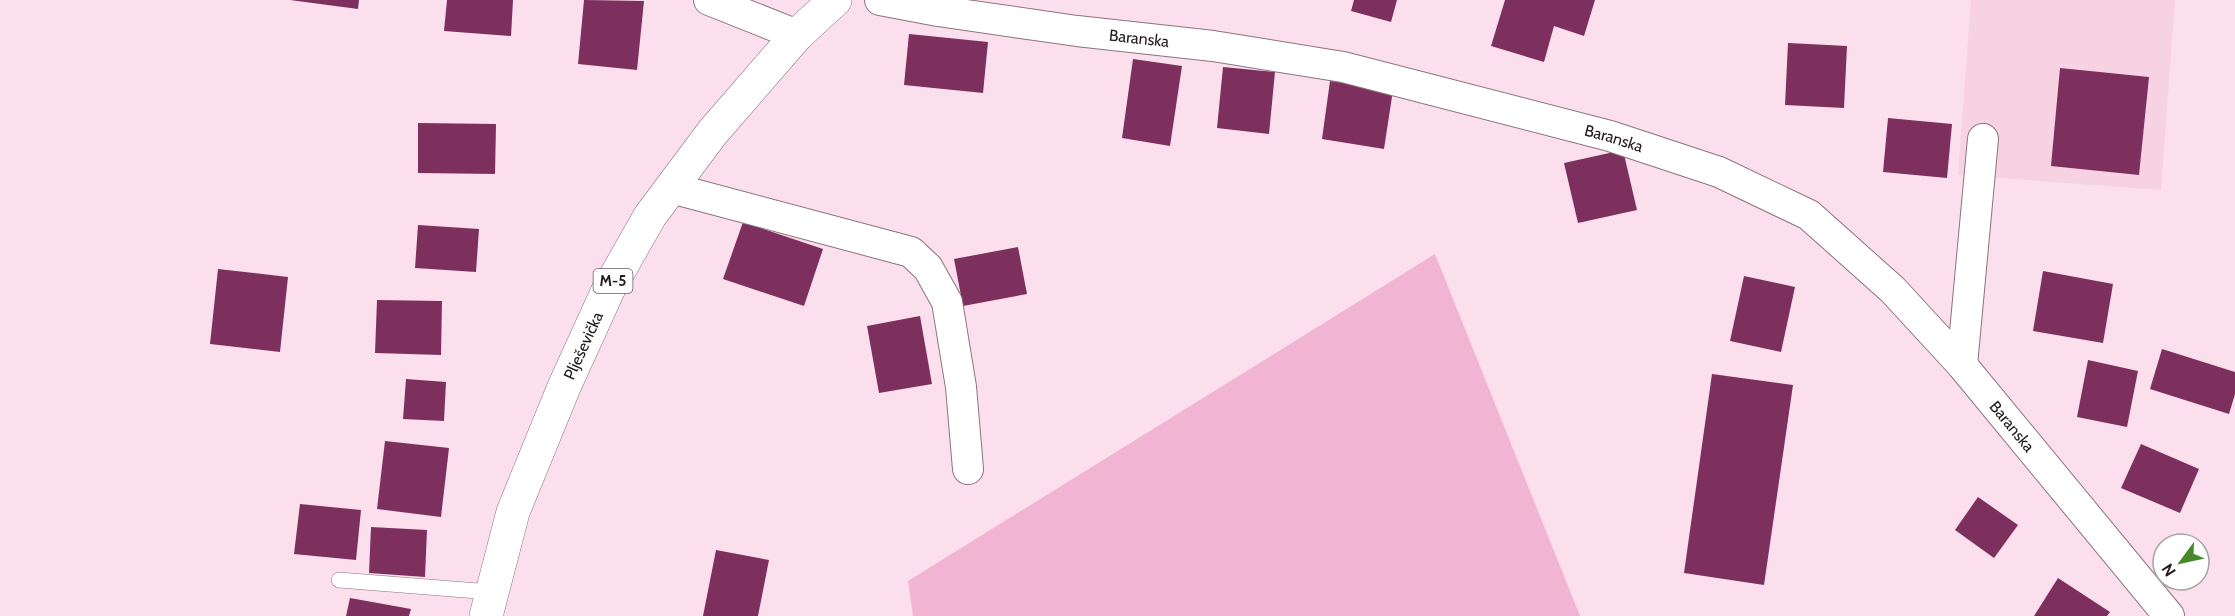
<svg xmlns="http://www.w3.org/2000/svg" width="2235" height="616" font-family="Cabin,sans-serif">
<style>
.built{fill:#f6d2e3}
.green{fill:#f1b5d3}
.building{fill:#7d305d}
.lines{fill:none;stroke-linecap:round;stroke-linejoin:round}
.service-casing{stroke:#8c737f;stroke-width:16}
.minor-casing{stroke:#8c737f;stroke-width:32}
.primary-casing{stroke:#8c737f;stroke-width:34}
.service{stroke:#fff;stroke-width:15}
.minor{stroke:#fff;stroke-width:30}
.primary{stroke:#fff;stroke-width:33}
.labels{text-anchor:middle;stroke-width:6;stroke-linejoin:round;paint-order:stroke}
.shield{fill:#fff;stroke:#655e62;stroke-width:1.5}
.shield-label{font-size:15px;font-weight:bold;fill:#23191e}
.street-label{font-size:16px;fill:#23191e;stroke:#fff}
</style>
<rect width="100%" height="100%" fill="#fbdfec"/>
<polygon class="built" points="1971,0 2175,0 2161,190 1958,175"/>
<polygon class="green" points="1435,254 1580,616 913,616 908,581"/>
<g class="building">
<polygon points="290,0 359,0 358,9"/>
<polygon points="447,0 513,0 511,36 444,31"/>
<polygon points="584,0 644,1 637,70 578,64"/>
<polygon points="1354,0 1397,0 1391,22 1351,11"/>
<polygon points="1505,0 1595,0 1584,36 1554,26 1544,62 1491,46"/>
<polygon points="909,34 988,42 983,93 904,85"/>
<polygon points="1788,43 1847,46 1844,108 1785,105"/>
<polygon points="1133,59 1182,66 1170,146 1122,138"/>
<polygon points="1223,67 1275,72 1269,134 1217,128"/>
<polygon points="2060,68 2149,77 2139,175 2051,166"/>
<polygon points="1330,81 1393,90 1384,149 1322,139"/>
<polygon points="1888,118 1952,124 1947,178 1883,172"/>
<polygon points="418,123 496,124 495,174 418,173"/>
<polygon points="1623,150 1637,210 1578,223 1564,163"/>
<polygon points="743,222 823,249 804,306 723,279"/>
<polygon points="418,225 479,229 476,272 415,268"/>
<polygon points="1018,247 1027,294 963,306 954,259"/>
<polygon points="218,269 288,277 280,352 210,344"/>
<polygon points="2043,271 2113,284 2103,343 2033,331"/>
<polygon points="1744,276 1795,287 1781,352 1730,341"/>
<polygon points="377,300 442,301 441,355 375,353"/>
<polygon points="920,316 932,384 879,393 867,326"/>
<polygon points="2162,349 2235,372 2235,394 2229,414 2150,389"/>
<polygon points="2088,360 2138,371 2127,427 2077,417"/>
<polygon points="1712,374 1793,385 1764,585 1684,573"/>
<polygon points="406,379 446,382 444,421 403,419"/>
<polygon points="385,441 449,448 441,517 377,509"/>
<polygon points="2141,444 2199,469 2180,513 2121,488"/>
<polygon points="1978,497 2018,525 1994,558 1955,530"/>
<polygon points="300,504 361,510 356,560 294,554"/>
<polygon points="371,527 427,530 425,577 369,573"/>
<polygon points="716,550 769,560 758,616 703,616"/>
<polygon points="2058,578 2110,612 2107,616 2034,616"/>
<polygon points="350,598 411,609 409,616 346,616"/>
</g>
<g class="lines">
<defs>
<polyline id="service" points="339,580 491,592"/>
<g id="minor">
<polyline points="709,0 797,35"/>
<path id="s1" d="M880 0 938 11 1077 31 1213 46 1343 67 1610 136 1719 172 1809 215 1893 290 1962 365 2169 616"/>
<polyline points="671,188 911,252 928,268 947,302 961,387 968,469"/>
<polyline points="1962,365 1983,139"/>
</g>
<g id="primary">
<path id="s2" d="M486 616 513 512 564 387 609 288 650 216 712 133 797 35 835 0"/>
</g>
</defs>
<use href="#service" class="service-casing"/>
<use href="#minor" class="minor-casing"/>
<use href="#primary" class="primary-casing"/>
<use href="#service" class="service"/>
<use href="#minor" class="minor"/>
<use href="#primary" class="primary"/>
</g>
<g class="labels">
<rect class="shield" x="593.5" y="269" width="39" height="24" rx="4.5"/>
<g class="shield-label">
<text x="613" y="286">M-5</text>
</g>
<g class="street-label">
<text dy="6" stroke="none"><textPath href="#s1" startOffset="262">Baranska</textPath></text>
<text dy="6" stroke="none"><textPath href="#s1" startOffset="748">Baranska</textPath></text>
<text dy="6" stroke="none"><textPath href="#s2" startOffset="288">Plješevička</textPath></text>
<text dy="6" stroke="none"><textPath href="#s1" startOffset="1252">Baranska</textPath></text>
</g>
</g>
<g transform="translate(2181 562) rotate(237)"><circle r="28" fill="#ffffff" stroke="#a7a3a5" stroke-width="1.5"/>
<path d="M0-4.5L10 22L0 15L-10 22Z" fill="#478829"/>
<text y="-9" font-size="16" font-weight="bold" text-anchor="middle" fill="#23191e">N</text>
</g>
</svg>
